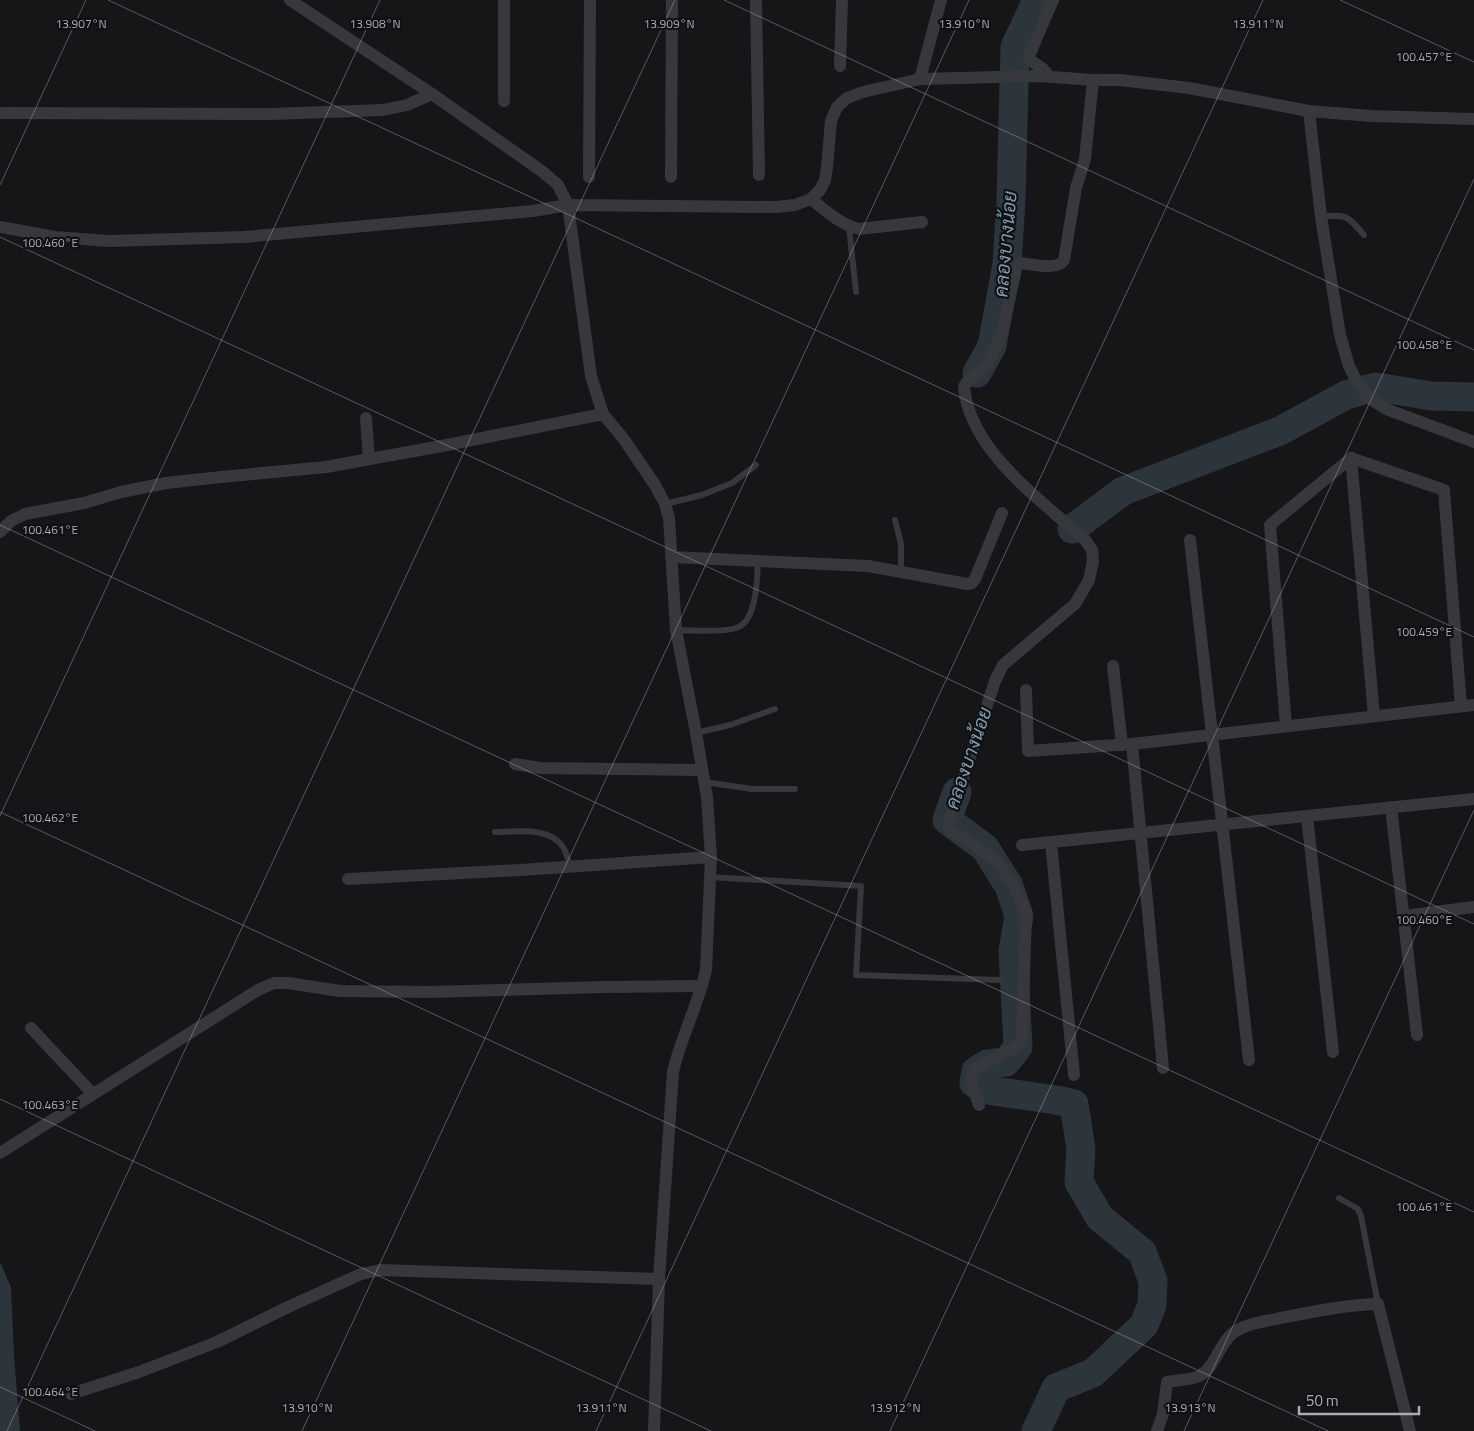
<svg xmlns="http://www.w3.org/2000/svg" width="1474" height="1431" font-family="'Titillium Web',Sarabun,sans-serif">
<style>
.water{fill:#2c353c}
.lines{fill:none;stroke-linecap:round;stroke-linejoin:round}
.river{stroke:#2c353c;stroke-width:29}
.lane{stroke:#37383d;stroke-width:6}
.street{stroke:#37383d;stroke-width:12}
.ticks{fill:none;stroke:#a8adb8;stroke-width:1;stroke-opacity:0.45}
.labels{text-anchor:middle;stroke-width:4.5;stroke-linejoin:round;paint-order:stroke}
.water-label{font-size:19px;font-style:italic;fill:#7f9bb3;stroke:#111113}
.ticks-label{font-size:12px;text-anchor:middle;fill:#a8adb8;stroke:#111113;stroke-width:4.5;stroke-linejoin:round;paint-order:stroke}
</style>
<rect width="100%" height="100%" fill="#161618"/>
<polygon class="water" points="0,1262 11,1287 14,1355 20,1431 0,1431"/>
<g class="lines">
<g class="river">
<polyline points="977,373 992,346 1007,264 1011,200 1015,47 1037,0"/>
<polyline points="1072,529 1123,491 1280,431 1346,395 1376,387 1432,396 1474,397"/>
<polyline points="957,792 947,820 985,848 1009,886 1019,916 1013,951 1018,1047 1006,1062 987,1064 976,1071 974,1083 987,1090 1056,1100 1074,1104 1081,1149 1079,1182 1100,1218 1142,1252 1153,1281 1152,1305 1144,1325 1093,1373 1056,1388 1036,1431"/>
</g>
<g class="lane">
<path d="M1321 217C1347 214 1347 215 1364 235"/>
<polyline points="849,227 856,292"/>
<polyline points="665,504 702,495 732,483 756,465"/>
<polyline points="895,520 901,544 901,571"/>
<path d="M676 630C692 630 722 633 736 628 757 622 757 579 758 561"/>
<polyline points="696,733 730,725 775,709"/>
<polyline points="705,782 752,789 795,789"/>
<path d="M495 832C516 832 549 826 563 847 567 853 568 861 570 867"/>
<polyline points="710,877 861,886 856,975 1000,980"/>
<polyline points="1339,1198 1358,1209 1361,1216 1378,1304"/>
</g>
<g class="street">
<path d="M290 0 432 94 543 172 558 185 568 205 591 376 603 414 623 438 655 485 665 504 669 518 676 630 696 733 707 797 711 857 706 970C698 1005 681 1037 673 1072L659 1279 654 1431"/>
<polyline points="504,0 504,101"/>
<polyline points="756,0 759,175"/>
<polyline points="840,66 842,0"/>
<polyline points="1049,76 1043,69 1030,60 1029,56 1053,0"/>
<polyline points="920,79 941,0"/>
<polyline points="1309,111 1321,217 1340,335 1349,366 1355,378 1369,398 1386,409 1474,442"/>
<polyline points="0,113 271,114 383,110 407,105 432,94"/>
<polyline points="589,177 590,0"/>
<polyline points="671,177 672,0"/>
<path d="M811 199C827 212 840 224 859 229L922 222"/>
<polyline points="0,227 55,237 109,241 244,237 533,211 568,205 776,207 795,205 811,199 820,190 825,180 827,167 831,121 837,107 847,98 863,92 920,79 1039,76 1093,80 1120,80 1189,88 1309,111 1371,116 1474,119"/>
<polyline points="366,418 369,459"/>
<polyline points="1351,458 1374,716"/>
<polyline points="0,532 11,521 25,514 84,503 121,492 166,483 221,477 326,467 447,445 603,414"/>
<polyline points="1190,540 1249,1060"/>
<polyline points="671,557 868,566 967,584 972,583 975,579 1002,513"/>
<polyline points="1113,666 1122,745"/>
<polyline points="1026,690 1028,751 1132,744 1474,705"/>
<polyline points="1286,726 1270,525 1351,458 1444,490 1461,706"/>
<polyline points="1132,744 1163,1068"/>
<polyline points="515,764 540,768 702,770"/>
<polyline points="1391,807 1417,1035"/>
<polyline points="1307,816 1333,1052"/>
<polyline points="1051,843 1074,1075"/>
<polyline points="1022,845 1474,799"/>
<polyline points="348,879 521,870 711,857"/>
<polyline points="1404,916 1474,907"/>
<polyline points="31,1028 93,1094"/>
<path d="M979 1105 971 1080 974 1070 1018 1045 1022 1040 1026 912 1013 884 997 862 974 844 949 830 948 824 995 681 1003 665 1075 604 1089 580 1093 561 1092 550 1086 541C1042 500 970 452 964 387L966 383 989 361 1001 336 1017 265 1020 263C1031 264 1058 271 1064 260L1076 188 1085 159 1093 80"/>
<polyline points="0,1153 258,990 274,983 288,983 340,991 430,992 604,987 702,986"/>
<polyline points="71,1394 139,1372 217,1342 288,1307 361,1274 380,1270 659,1279"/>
<path d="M1157 1431 1163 1414 1167 1382C1176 1380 1189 1380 1197 1377 1216 1369 1218 1344 1233 1333 1245 1324 1262 1322 1276 1319 1311 1312 1344 1305 1378 1304L1410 1431"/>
</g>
</g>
<path class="ticks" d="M108 0 1474 637M724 0 1474 350M1340 0 1474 62M0 185 86 0M0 237 1474 924M0 525 1474 1212M0 812 1328 1431M0 816 380 0M0 1099 711 1431M0 1387 95 1431M7 1431 675 0M302 1431 969 0M596 1431 1263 0M890 1431 1474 179M1184 1431 1474 810"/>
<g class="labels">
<g class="water-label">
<text transform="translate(1005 244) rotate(-85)" y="7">คลองบางน้อย</text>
<text transform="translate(968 758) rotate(-71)" y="7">คลองบางน้อย</text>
</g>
</g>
<g class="ticks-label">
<text x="81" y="28">13.907°N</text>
<text x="375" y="28">13.908°N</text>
<text x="669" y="28">13.909°N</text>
<text x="964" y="28">13.910°N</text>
<text x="1258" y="28">13.911°N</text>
<text x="1424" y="61">100.457°E</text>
<text x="50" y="247">100.460°E</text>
<text x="1424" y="349">100.458°E</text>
<text x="50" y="534">100.461°E</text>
<text x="1424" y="636">100.459°E</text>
<text x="50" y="822">100.462°E</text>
<text x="1424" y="924">100.460°E</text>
<text x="50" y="1109">100.463°E</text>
<text x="1424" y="1211">100.461°E</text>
<text x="50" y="1396">100.464°E</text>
<text x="307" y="1412">13.910°N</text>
<text x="601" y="1412">13.911°N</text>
<text x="895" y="1412">13.912°N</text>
<text x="1190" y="1412">13.913°N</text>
</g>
<path d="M1299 1406v8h120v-8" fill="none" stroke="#a8adb8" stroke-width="2.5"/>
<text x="1306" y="1406" font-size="15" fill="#a8adb8" stroke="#111113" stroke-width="4" paint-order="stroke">50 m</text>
</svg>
